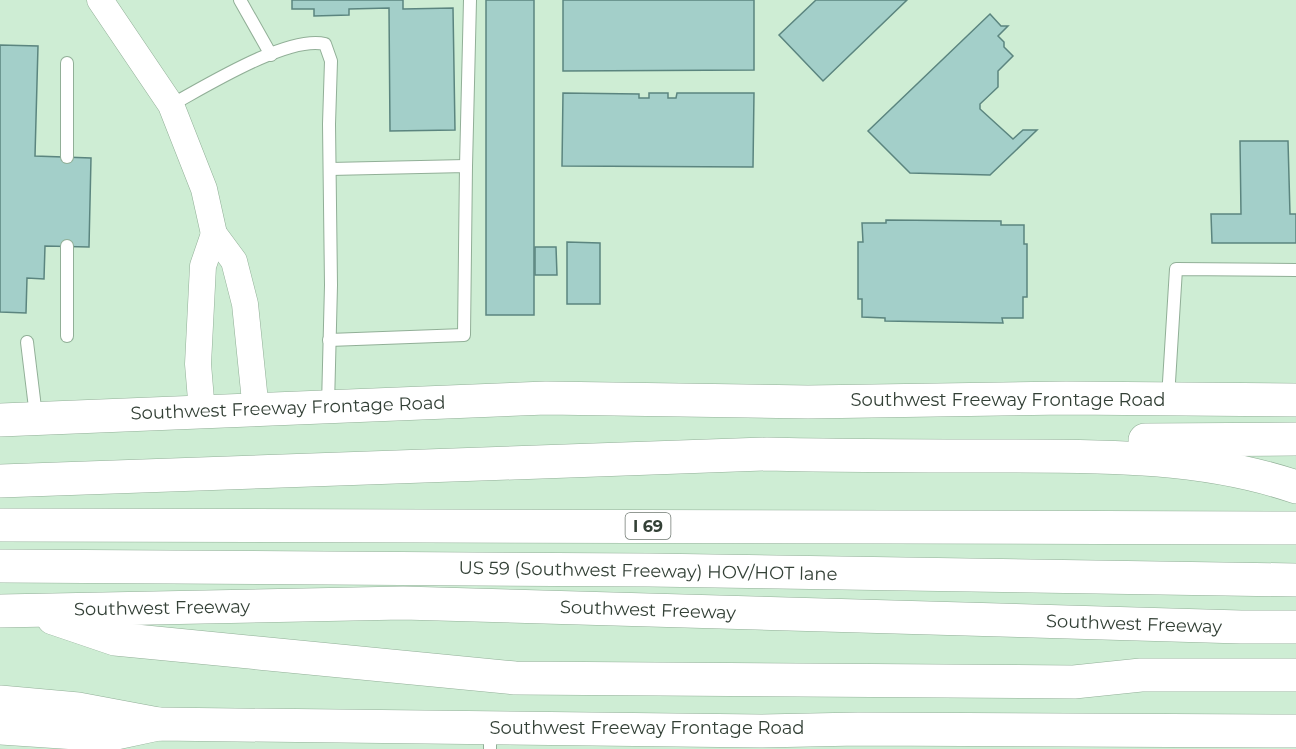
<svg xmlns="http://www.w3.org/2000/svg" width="1296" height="749" font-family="Montserrat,sans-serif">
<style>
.building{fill:#a3cfc9;stroke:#5b857f;stroke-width:1.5}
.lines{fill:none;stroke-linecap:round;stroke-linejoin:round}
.service-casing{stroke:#91af97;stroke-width:14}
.minor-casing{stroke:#91af97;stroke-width:27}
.secondary-casing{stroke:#91af97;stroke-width:34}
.motorway-casing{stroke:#91af97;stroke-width:34}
.service{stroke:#fff;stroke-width:12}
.minor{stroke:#fff;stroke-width:26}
.secondary{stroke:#fff;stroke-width:33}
.motorway{stroke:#fff;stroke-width:33}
.labels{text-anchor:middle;stroke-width:4.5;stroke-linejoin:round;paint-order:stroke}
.shield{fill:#fff;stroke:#707972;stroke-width:1.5}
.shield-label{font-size:16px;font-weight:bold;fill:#334036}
.street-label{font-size:18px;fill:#334036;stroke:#fff}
</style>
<rect width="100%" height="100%" fill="#ceedd4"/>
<g class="building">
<polygon points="292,0 403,0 403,9 453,8 455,130 390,131 389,8 349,9 349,15 314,16 314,9 292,9"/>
<rect x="486" y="0" width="48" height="315"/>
<polygon points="563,0 754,0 754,70 563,71"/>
<polygon points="816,0 907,0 823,81 779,35"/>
<polygon points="990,14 1001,26 1008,26 998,36 1004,42 1004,47 1013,56 998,71 998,87 980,104 980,109 1013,139 1023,130 1037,130 990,175 910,173 868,131"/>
<polygon points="0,45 38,46 35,156 91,158 89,247 45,246 44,279 27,278 26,313 0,312"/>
<polygon points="563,93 639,94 639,98 649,98 649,93 668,93 668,98 676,98 677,93 754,93 753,167 562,166"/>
<polygon points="1240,141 1288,141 1290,214 1296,214 1296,243 1212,243 1211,214 1241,214"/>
<polygon points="886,220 1001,221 1001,225 1024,225 1024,244 1027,244 1027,297 1023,297 1023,318 1002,318 1003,323 885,321 885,318 862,317 862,299 858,299 858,242 863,242 862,223 886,223"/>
<polygon points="567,242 600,243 600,304 567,304"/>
<polygon points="535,247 556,247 557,275 535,275"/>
</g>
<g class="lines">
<defs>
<g id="service">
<polyline points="240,0 271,55"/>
<path d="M171 105C206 86 288 35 325 44L331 61 329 124 331 285 328 405"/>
<polyline points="67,157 67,63"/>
<polyline points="466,166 470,0"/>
<polyline points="67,336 67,246"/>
<polyline points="329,340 464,335 466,166 330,169"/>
<polyline points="27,342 36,416"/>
<polyline points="1168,398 1176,269 1296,270"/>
<polyline points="490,749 490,728"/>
</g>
<g id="minor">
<polyline points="100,0 171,105 204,189 214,234 234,261 245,304 256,411"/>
<polyline points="202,412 198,364 203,266 214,234"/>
</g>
<g id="secondary">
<polyline points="0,420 546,398 808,402 1066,398 1296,400"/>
<polyline points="0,728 107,735 158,724 760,731 858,729 1296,731"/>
</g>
<g id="motorway">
<polyline points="1145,440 1296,439"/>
<path d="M0 481 767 454C846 456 924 456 1003 456 1101 456 1203 455 1296 487"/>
<polyline points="0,525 1296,528"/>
<polyline points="0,566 649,570 1296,580"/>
<polyline points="0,611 403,603 1241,627 1296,627"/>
<polyline points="53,618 115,639 515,678 1074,682 1141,675 1296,675"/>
<polyline points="0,702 78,709 158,724"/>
</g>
</defs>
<use href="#service" class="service-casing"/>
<use href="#minor" class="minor-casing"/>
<use href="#secondary" class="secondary-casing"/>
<use href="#motorway" class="motorway-casing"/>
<use href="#service" class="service"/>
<use href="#minor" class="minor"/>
<use href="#secondary" class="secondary"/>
<use href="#motorway" class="motorway"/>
</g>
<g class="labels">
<rect class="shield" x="625.5" y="513" width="45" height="26" rx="4.5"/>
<g class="shield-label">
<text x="648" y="532">I 69</text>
</g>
<g class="street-label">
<text x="1008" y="406">Southwest Freeway Frontage Road</text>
<text transform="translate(288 408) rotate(-2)" y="6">Southwest Freeway Frontage Road</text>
<text transform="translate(648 571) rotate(1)" y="6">US 59 (Southwest Freeway) HOV/HOT lane</text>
<text transform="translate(162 608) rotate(-1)" y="6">Southwest Freeway</text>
<text transform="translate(648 610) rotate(2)" y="6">Southwest Freeway</text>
<text transform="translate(1134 624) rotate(2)" y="6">Southwest Freeway</text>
<text x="647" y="734">Southwest Freeway Frontage Road</text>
</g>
</g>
</svg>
